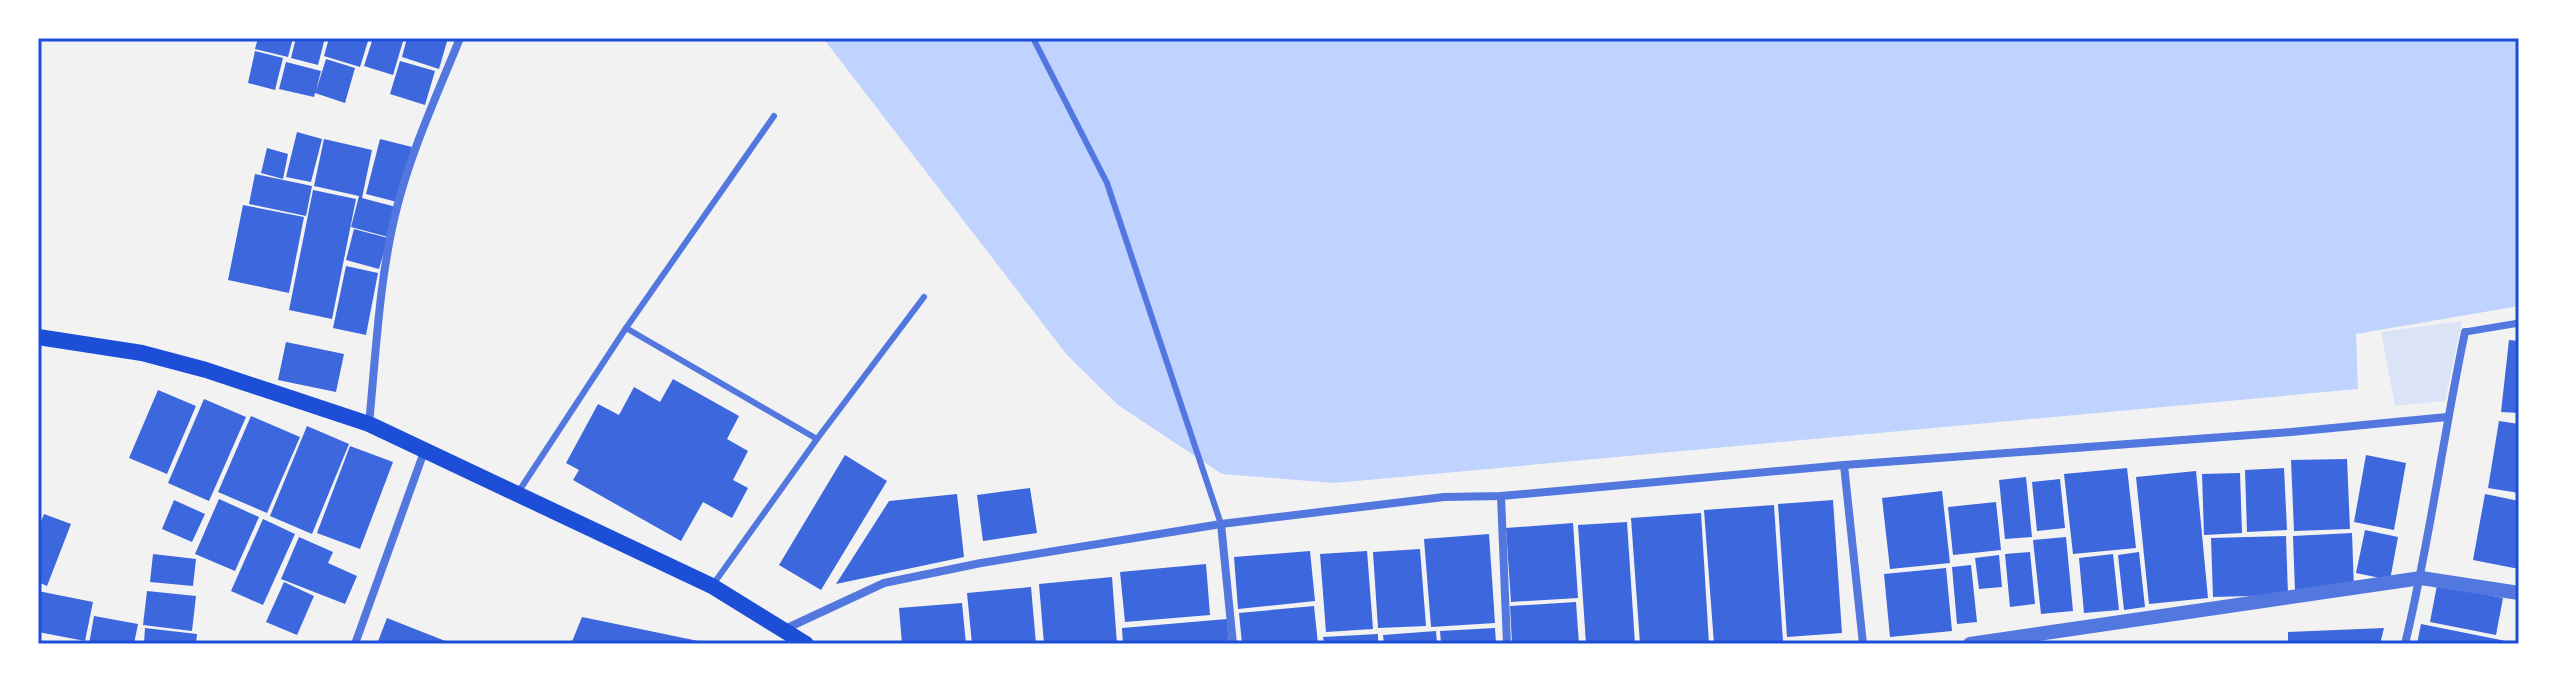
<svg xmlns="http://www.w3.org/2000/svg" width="2557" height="682" font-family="'PT Sans Narrow',sans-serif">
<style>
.green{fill:#dbe4f7}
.water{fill:#bfd3fe}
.building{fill:#3d67dc}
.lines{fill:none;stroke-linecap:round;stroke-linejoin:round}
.service{stroke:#5277de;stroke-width:6}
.pedestrian{stroke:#5277de;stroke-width:7}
.minor{stroke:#5277de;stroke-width:8}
.tertiary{stroke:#5277de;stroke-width:14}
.secondary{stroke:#1d4ed8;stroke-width:16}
.neatline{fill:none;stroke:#1d4ed8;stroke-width:3}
</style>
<rect width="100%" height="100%" fill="#f2f2f2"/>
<polygon class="green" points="2462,321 2445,401 2395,406 2381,332"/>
<polygon class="water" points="823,38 2519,38 2519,306 2356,334 2358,389 1334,483 1222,474 1118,405 1067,355"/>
<g class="building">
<polygon points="258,38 293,38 288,57 255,49"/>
<polygon points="296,38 325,38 318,65 291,58"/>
<polygon points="329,38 369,38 360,67 324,56"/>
<polygon points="373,38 404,38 393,75 364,66"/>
<polygon points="407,38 448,38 439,69 402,57"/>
<polygon points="255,51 283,58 275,90 248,83"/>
<polygon points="326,59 355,68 345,103 315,93 314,97 279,89 286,62 321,71 316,91"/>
<polygon points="400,61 435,71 425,105 390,94"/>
<polygon points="297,132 322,139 311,182 286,177"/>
<polygon points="324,139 372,150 362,198 396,207 388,237 351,227 359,196 314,186"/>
<polygon points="380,139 412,147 397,202 366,194"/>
<polygon points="267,148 288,154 283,179 261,173"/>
<polygon points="255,174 312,186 306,216 249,204"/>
<polygon points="313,190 356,199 332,319 289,310"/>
<polygon points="243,205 304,217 289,293 228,280"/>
<polygon points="354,229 388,238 379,269 346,260"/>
<polygon points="346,266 378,273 366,335 333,328"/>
<polygon points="2509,340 2519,341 2519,413 2501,412"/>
<polygon points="286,342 344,354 336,392 278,380"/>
<polygon points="673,379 739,416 727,439 748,451 733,480 748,488 732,518 703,502 681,541 573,480 579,470 566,463 598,404 619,415 634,387 660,402"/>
<polygon points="158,390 196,406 167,474 129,458"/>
<polygon points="204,399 246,417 209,501 168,483"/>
<polygon points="251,416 300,437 267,513 218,492"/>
<polygon points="2499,421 2519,424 2519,493 2488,488"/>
<polygon points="307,426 349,444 312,534 270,516"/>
<polygon points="350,446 393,462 360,549 317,533"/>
<polygon points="845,455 887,481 821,590 779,565"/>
<polygon points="2366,455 2406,463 2394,530 2354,522"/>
<polygon points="2347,459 2350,529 2294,531 2291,460"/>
<polygon points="2127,468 2136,548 2073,554 2064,474"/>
<polygon points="2284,468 2287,530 2247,532 2245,470"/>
<polygon points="2196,471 2208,598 2149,604 2136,477"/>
<polygon points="2240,473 2242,533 2204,535 2202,474"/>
<polygon points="2026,477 2032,537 2005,539 1999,480"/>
<polygon points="2060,479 2065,528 2037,531 2032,482"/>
<polygon points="1030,488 1037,533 983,541 977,495"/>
<polygon points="1942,491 1950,563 1890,569 1882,498"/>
<polygon points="957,494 964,557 836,584 889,501"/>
<polygon points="2485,494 2519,501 2519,569 2473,560"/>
<polygon points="219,499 259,517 235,571 195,554"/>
<polygon points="174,500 205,514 192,542 162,529"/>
<polygon points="1833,500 1842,633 1787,637 1778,504"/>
<polygon points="1996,502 2001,550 1953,555 1948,507"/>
<polygon points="1774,505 1783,642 1714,644 1704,510"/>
<polygon points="1701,513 1709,644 1640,644 1631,518"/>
<polygon points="44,514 71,524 47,586 38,582 38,529"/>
<polygon points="263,519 295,534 263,605 231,591"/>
<polygon points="1627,522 1635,644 1586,644 1578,525"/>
<polygon points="1573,523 1578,598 1511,602 1506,528"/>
<polygon points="2365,530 2398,537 2390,580 2356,573"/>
<polygon points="2352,533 2354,590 2295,591 2293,536"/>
<polygon points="1489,534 1495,623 1431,627 1424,539"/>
<polygon points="2286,536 2288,595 2213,597 2211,538"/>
<polygon points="299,537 333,552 328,563 357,576 345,604 281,579"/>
<polygon points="2066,537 2073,611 2041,614 2033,540"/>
<polygon points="1420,549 1426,626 1378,628 1373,552"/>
<polygon points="1310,551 1315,601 1238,609 1234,557"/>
<polygon points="1367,551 1373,629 1326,632 1320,554"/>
<polygon points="2030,552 2035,604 2010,607 2005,554"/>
<polygon points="2139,552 2145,607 2124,610 2118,555"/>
<polygon points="153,554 196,559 193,586 150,582"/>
<polygon points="2113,554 2119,610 2084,613 2079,558"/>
<polygon points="1999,555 2002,587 1979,589 1975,558"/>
<polygon points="1206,564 1210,615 1125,622 1120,572"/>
<polygon points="1971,565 1977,622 1957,624 1952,567"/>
<polygon points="1946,568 1952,631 1890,637 1884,574"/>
<polygon points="1112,577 1117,644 1044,644 1039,584"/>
<polygon points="284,582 314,596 297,635 266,622"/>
<polygon points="2437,585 2503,598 2496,635 2430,622"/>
<polygon points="1031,587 1036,644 972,644 967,593"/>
<polygon points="38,591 93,602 85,641 38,632"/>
<polygon points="147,591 196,596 192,631 143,625"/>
<polygon points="1576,602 1579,644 1512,644 1510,606"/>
<polygon points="962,603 966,644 902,644 899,608"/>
<polygon points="1314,606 1318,644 1242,644 1239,613"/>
<polygon points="94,616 138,624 134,644 89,644"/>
<polygon points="582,617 708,643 708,644 571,644"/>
<polygon points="387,618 453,644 377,644"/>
<polygon points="1227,619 1229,644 1123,644 1122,628"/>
<polygon points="2421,624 2506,641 2505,644 2417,644"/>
<polygon points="145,628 197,634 196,644 144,644"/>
<polygon points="1495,628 1496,644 1441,644 1440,631"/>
<polygon points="2384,628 2380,644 2288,644 2288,632"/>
<polygon points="1436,631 1437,644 1384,644 1383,635"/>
<polygon points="1378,634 1378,644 1324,644 1323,637"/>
</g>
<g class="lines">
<g class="service">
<polyline points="1033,38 1107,183 1221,524"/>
<polyline points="626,328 817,439"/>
<polyline points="519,491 626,328 774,116"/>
<polyline points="712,586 817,439 924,297"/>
</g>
<polyline class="pedestrian" points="2465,332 2519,323"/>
<g class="minor">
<path d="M369 424C376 353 379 280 396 211 411 151 437 95 460 38"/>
<polyline points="1844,465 1863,644"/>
<polyline points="1501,496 1507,644"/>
<polyline points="1221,524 1233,644"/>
<polyline points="785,629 884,583 981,563 1221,524 1444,497 1501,496 1844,465 2291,432 2447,417"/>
<polyline points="355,644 425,449"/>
<path d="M2405 644C2430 541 2443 436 2465 332"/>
</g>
<polyline class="tertiary" points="1970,644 2421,578 2519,593"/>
<polyline class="secondary" points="38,337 142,353 206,370 369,424 712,586 806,644"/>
</g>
<rect width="2557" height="682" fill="none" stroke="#ffffff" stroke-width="80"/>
<rect x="40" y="40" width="2477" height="602" class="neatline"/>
</svg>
